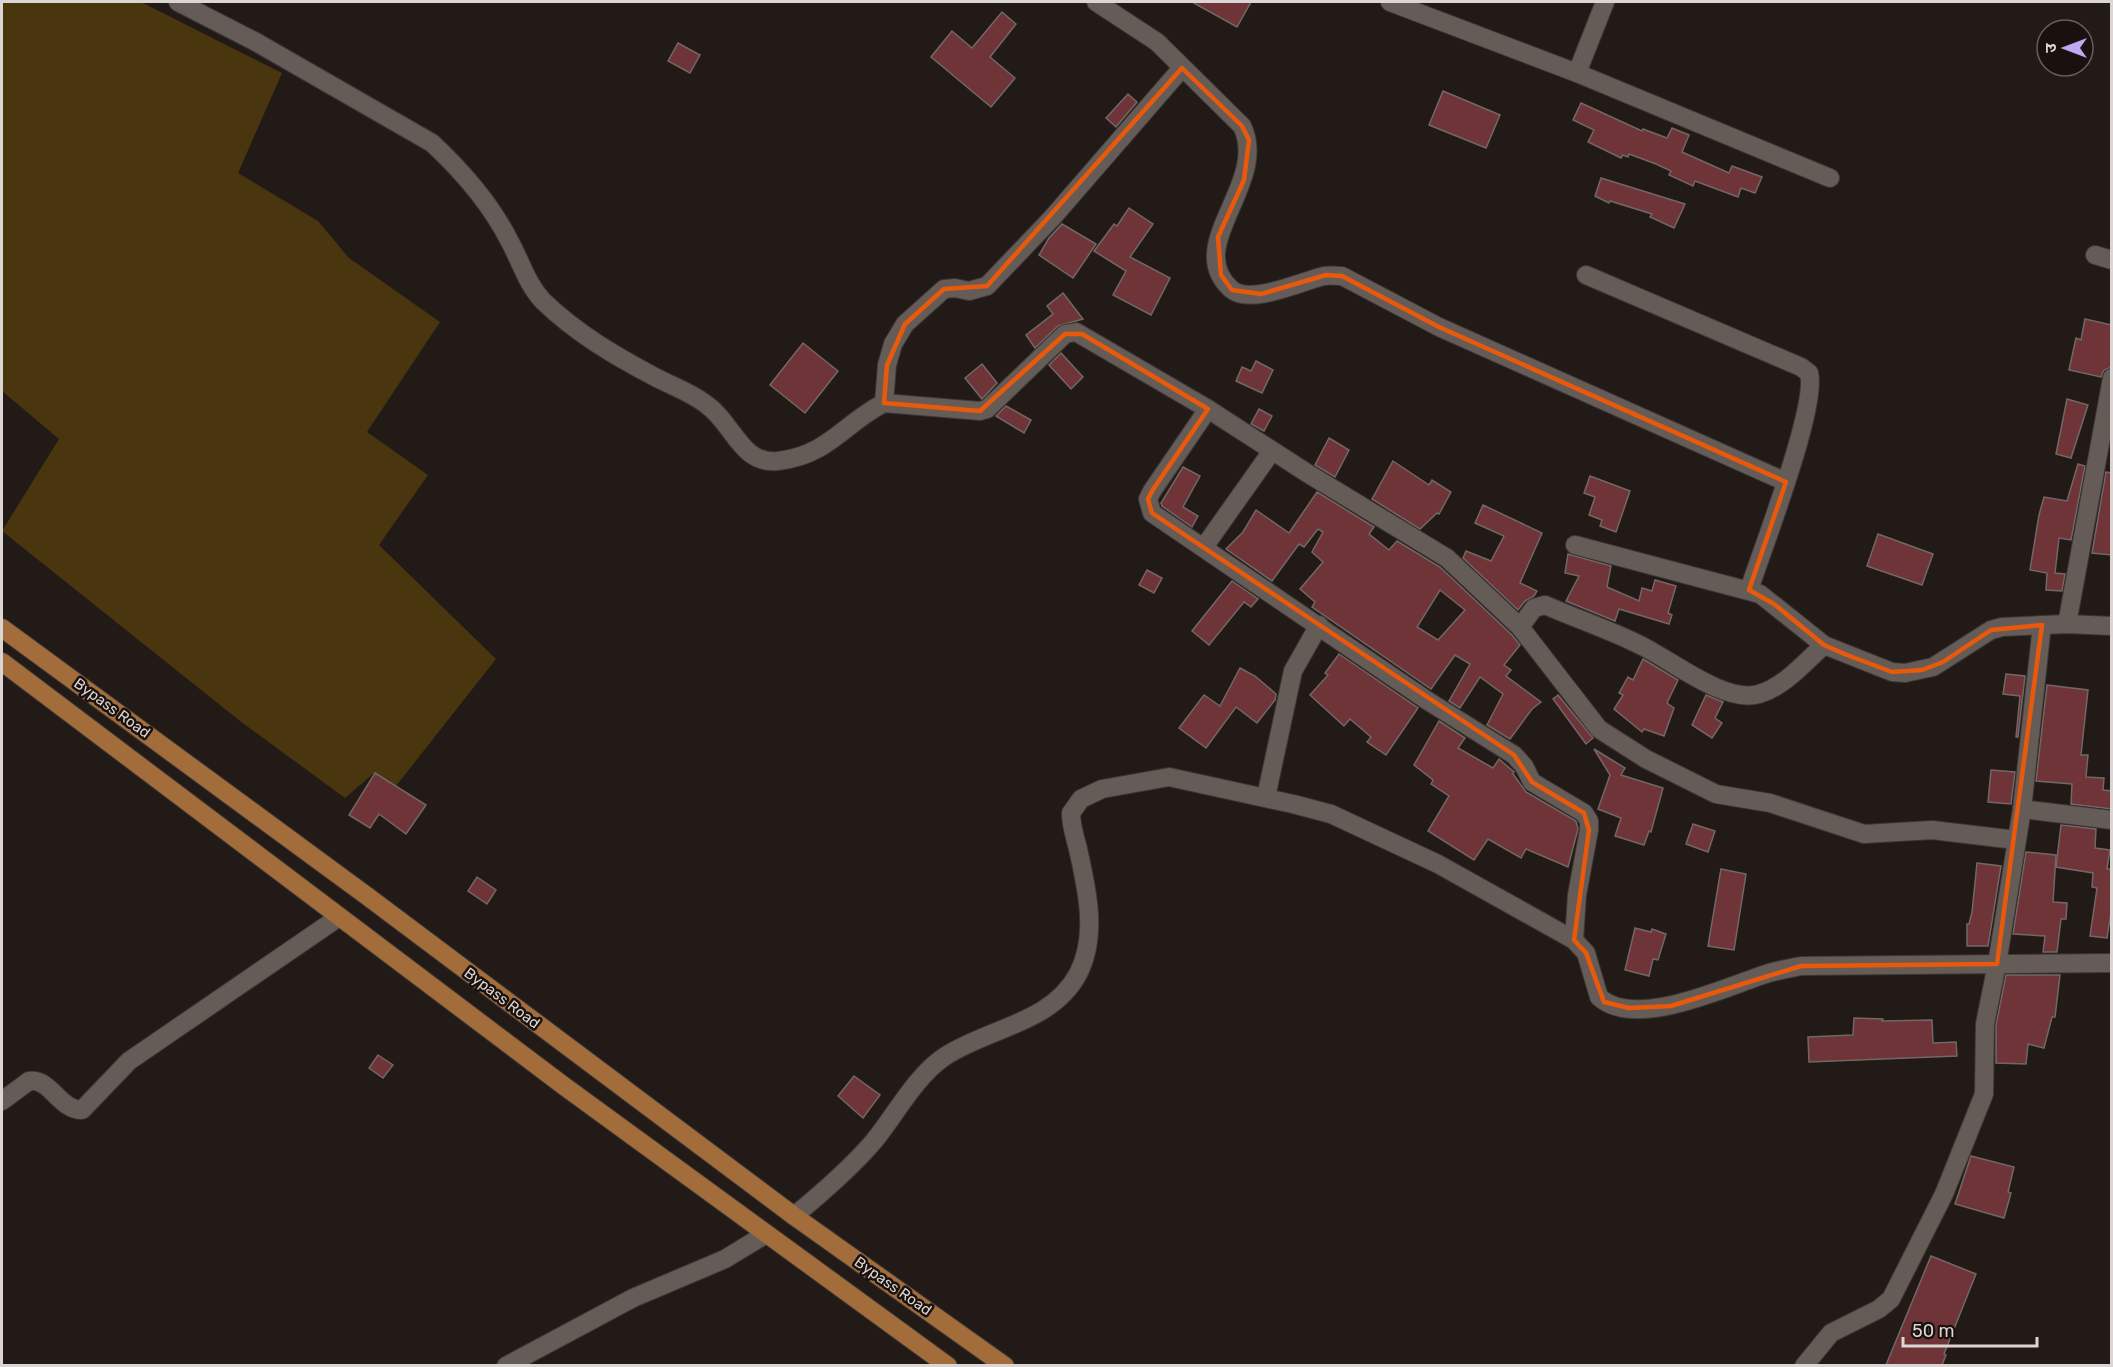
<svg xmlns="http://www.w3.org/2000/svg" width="2113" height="1367" font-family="Rubik,'Noto Sans Devanagari',sans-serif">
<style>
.green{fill:#49350e}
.building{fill:#6f3437;stroke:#726767;stroke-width:1.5;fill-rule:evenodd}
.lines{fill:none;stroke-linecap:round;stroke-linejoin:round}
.minor-casing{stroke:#3d3736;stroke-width:20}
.major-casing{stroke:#3d3736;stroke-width:20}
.minor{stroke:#655c58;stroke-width:18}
.major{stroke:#a26d3b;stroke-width:18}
.marked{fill:none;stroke:#e8590c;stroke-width:4.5;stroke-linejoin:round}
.labels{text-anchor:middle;stroke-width:5;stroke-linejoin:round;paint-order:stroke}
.street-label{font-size:15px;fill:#dbd5d3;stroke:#18110e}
</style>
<rect width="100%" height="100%" fill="#221a17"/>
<polygon class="green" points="2,2 141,2 282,73 238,173 318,221 349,258 440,322 367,432 428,475 379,545 496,659 396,786 374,773 345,798 240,721 2,531 59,439 2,391"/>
<g class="building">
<polygon points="1192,2 1251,2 1237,27"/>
<polygon points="1002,12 1016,24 990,57 1015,78 991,107 931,57 952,31 972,48"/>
<polygon points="678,43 700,55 690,73 668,61"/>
<polygon points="1443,91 1500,115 1486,148 1429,125"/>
<polygon points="1128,94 1137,102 1116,127 1106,118"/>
<polygon points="1581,103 1642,131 1643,129 1667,138 1672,128 1689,135 1682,152 1729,173 1732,166 1762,177 1755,193 1741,188 1738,197 1695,181 1693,186 1669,175 1671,171 1656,164 1629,154 1628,157 1623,155 1621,158 1588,142 1594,130 1573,120"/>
<polygon points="1601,178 1685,204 1674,228 1650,217 1652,214 1610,201 1609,203 1595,196"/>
<polygon points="1129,208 1153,224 1130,257 1170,278 1151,315 1113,295 1126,271 1094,251 1114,224 1117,226"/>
<polygon points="1062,224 1096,244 1073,278 1039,255 1049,238"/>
<polygon points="1063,293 1083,319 1058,326 1035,348 1026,335 1053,314 1047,306"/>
<polygon points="2085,319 2112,325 2112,367 2104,370 2101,377 2069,370 2076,338 2081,340"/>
<polygon points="803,343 838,371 805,413 770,385"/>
<polygon points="1061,353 1083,377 1071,389 1049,365"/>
<polygon points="1256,361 1273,370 1262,393 1236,381 1242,367 1251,371"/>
<polygon points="982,364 997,383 982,399 965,378"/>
<polygon points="2067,399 2088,405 2071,458 2056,454"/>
<polygon points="1006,406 1031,420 1024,433 996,416"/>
<polygon points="1259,409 1272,416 1264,431 1251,424"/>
<polygon points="1329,438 1349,450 1335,477 1315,465"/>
<polygon points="1393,461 1429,485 1432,480 1451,492 1439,514 1437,513 1420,529 1372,499"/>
<polygon points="2078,464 2085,466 2071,540 2059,538 2055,573 2065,574 2062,591 2046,590 2047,573 2030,570 2039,515 2044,497 2067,501"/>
<polygon points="1183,467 1200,476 1183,507 1198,516 1192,527 1162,506 1161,503"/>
<polygon points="2106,472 2112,473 2112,555 2092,553"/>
<polygon points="1590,476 1630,491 1616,532 1600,526 1602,520 1589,515 1595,497 1584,493"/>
<path d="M1317 492 1374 527 1369 534 1389 550 1397 541 1440 567 1512 635 1520 645 1504 665 1511 670 1506 676 1541 702 1532 709 1510 739 1487 725 1503 694 1480 677 1460 708 1449 701 1470 664 1455 655 1431 689 1312 607 1315 602 1300 589 1323 562 1312 552 1323 532 1318 529 1304 547 1299 544 1272 581 1226 549 1243 532 1256 510 1289 533ZM1440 590 1465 610 1438 640 1417 627Z"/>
<polygon points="1483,505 1542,533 1520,583 1537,591 1534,596 1525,601 1518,610 1463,558 1466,551 1491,561 1504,536 1475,523"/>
<polygon points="1878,534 1933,554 1922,585 1867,566"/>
<polygon points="1568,554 1611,566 1607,587 1639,601 1642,588 1652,591 1655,580 1676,586 1668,613 1672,615 1669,624 1619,609 1615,621 1566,601 1579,576 1565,573"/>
<polygon points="1147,570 1162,578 1154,593 1139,585"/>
<polygon points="1232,581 1258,599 1251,607 1244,602 1209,645 1192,631"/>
<polygon points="1339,654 1418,708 1386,755 1367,742 1371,737 1350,719 1344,726 1310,695 1328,675 1325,673"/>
<polygon points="1643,659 1678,680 1667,703 1674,708 1664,736 1644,729 1642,732 1614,709 1623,695 1619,693 1628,677 1633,680"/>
<polygon points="1240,668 1255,676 1276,694 1275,700 1257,723 1236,707 1206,748 1179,728 1204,695 1220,706"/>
<polygon points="2006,674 2025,676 2018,737 2016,737 2020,696 2003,694"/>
<polygon points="2047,685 2088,690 2081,755 2088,755 2086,777 2104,778 2103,790 2112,791 2112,809 2071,804 2072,784 2036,781"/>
<polygon points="1558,695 1593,738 1586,744 1553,699"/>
<polygon points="1706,695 1723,702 1715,718 1722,723 1712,738 1692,725"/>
<polygon points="1439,721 1465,738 1458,748 1493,768 1499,759 1514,772 1513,774 1526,792 1576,821 1578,829 1568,867 1526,849 1521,858 1488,839 1474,860 1428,831 1449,796 1431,784 1433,780 1414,765"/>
<polygon points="1594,749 1625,768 1621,775 1663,788 1651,832 1649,831 1644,845 1615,836 1621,818 1598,809 1610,775"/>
<polygon points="1991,770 2015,772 2011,804 1988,802"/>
<polygon points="375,773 426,805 406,834 379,814 370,828 349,815"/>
<polygon points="1693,824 1715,831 1708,852 1686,844"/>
<polygon points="2061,825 2096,829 2095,848 2110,850 2107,869 2112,869 2112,906 2107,938 2090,936 2097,888 2092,887 2093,873 2056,867"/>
<polygon points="2026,852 2056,855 2053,902 2067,903 2066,919 2061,919 2057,952 2043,952 2045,936 2013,934"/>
<polygon points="1977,863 2001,866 1988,946 1967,946 1967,924 1969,924 1972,912"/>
<polygon points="1721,869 1746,874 1734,950 1708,946"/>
<polygon points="477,877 496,890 487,904 468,891"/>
<polygon points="1635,928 1651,932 1652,929 1666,934 1658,960 1653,959 1649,976 1625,970"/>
<polygon points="2006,975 2060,975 2055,1017 2052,1017 2044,1048 2028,1044 2026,1064 1996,1063 1996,1025"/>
<polygon points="1854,1018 1883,1019 1882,1021 1932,1020 1933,1043 1956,1042 1957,1056 1809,1062 1808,1037 1853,1035"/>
<polygon points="378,1055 393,1065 383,1078 369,1068"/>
<polygon points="854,1076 880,1095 863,1118 838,1096"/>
<polygon points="1971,1156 2014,1167 2008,1192 2011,1193 2004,1218 1955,1204"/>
<polygon points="1931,1256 1976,1274 1944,1354 1946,1355 1942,1365 1886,1365"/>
</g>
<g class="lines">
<defs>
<g id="minor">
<path d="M178 2 256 42 432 143C462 171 491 204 510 242 521 262 527 284 543 301 576 333 615 356 655 377 672 386 692 393 707 405 733 423 741 465 778 461 829 455 844 423 884 403L980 411 987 409 1065 334 1076 332 1208 409 1307 473 1447 558 1520 627 1599 729 1646 759 1716 794 1770 803 1864 834 1932 830 2016 840"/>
<path d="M1096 2 1157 42 1242 126C1270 183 1182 245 1231 289 1250 306 1302 281 1324 276 1330 275 1336 276 1342 276L1439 327 1786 482"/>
<polyline points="1390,2 1577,73 1830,178"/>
<polyline points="1577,73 1605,2"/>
<polyline points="2095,255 2112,260"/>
<path d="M1586 275 1801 367 1809 373C1818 406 1762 550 1749 590"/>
<polyline points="884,403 887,365 893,344 905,324 944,289 955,288 969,291 987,286 1052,218 1182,68"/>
<polyline points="1208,409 1152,491 1148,499 1152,513 1428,701 1514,755 1524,766 1532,782 1584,813 1589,821 1589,830 1577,895 1574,940"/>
<polyline points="1575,545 1760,594 1824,645 1892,672 1905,673 1933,667 1991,630 2002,627 2067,624 2112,626"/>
<polyline points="1204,547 1272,451"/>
<polyline points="2067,624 2112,378"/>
<path d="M1520 627 1534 608 1545 605C1577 619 1611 630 1642 646 1671 660 1725 704 1759 694 1784 687 1805 662 1824 645"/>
<polyline points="1266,797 1293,671 1319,625"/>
<polyline points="2022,809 2112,820"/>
<path d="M2 1101 29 1081C51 1078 59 1110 82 1110L129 1061 339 917"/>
<path d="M794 1216C822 1193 850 1169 874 1141 896 1114 915 1077 944 1057 987 1028 1051 1024 1078 974 1098 936 1087 889 1078 849 1075 837 1071 826 1071 813L1081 799 1102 789 1169 777 1293 804 1331 814 1438 864 1574 940 1586 953 1599 997C1636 1031 1729 985 1769 973 1779 970 1791 968 1801 966L2112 963"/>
<polyline points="506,1366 633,1298 725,1259 766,1234"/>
<polyline points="1804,1366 1831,1333 1879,1309 1891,1299 1944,1194 1984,1094 1985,1024 1997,964 2022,809 2042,625"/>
</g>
<g id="major">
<polyline points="2,628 367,896 794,1216 1005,1366"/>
<polyline points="2,662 564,1086 948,1366"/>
</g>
</defs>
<use href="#minor" class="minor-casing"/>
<use href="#major" class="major-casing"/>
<use href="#minor" class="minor"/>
<use href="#major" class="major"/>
</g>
<path class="marked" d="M1182 68 1242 126 1249 140 1244 180 1218 237 1221 275 1232 290 1261 294 1326 275 1342 276 1439 327 1786 482 1749 590 1774 604 1824 645 1847 655 1892 672 1922 670 1943 662 1991 630 2042 625 1997 964 1801 966 1671 1006 1629 1008 1604 1002 1586 953 1574 940 1589 830 1584 813 1532 782 1514 755 1152 513 1148 499 1152 491 1208 409 1082 334H1065L980 411 884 403 887 365 905 324 944 289 987 286Z"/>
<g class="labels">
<g class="street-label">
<text transform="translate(112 708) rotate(36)" y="5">Bypass Road</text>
<text transform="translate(502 998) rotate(37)" y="5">Bypass Road</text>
<text transform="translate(893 1286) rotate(35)" y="5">Bypass Road</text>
</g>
</g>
<rect width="2113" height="1367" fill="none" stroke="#dbd5d3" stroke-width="6"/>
<g transform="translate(2065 48) rotate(270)"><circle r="28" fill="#18110e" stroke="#665f5d" stroke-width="1.5"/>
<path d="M0-4.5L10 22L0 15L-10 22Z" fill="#bea9f5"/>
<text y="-9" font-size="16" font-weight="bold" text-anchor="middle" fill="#dbd5d3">उ</text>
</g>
<path d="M1903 1337v9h134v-9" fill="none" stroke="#dbd5d3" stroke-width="3"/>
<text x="1912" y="1337" font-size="18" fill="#dbd5d3" stroke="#18110e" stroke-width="4.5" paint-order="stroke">50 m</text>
</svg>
